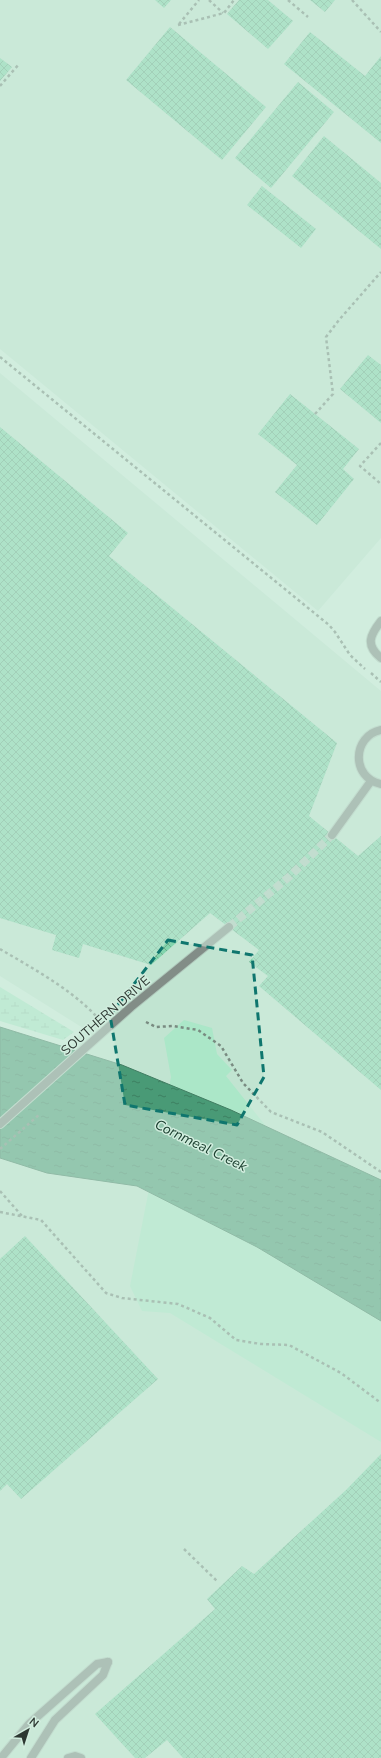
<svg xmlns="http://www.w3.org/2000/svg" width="381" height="1758" font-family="'Nunito Sans',sans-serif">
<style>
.built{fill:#c1e4d1}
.grass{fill:#abe7c8}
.wetland{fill:url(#wetland-marsh)}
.water{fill:url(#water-ripples);stroke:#417d62}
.building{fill:url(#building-cross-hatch)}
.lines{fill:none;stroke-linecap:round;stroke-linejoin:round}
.tertiary-tunnel{stroke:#b0c9bc;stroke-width:8;stroke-dasharray:8 4;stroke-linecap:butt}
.service-casing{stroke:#b0c9bc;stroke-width:10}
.tertiary-casing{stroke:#b0c9bc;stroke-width:10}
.path{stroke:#798b81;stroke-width:2.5;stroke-dasharray:3 3;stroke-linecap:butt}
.service{stroke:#828d87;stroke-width:8}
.tertiary{stroke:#828d87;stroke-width:8}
.marked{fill:none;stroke:#0f766e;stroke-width:3;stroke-dasharray:8 5;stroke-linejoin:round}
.labels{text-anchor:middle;stroke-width:3;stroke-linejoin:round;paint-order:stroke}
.street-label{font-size:13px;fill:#2d3832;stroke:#d1edde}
.water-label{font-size:14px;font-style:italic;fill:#1c4030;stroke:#d1edde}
</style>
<defs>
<pattern id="wetland-marsh" width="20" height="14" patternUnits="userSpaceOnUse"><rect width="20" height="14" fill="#abe7c8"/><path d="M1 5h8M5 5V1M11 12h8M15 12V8" fill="none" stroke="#93c7ac"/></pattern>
<pattern id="water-ripples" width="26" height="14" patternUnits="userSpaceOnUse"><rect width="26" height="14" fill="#499a76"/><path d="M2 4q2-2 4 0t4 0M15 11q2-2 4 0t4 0" fill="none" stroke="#3d7f61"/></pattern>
<pattern id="building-cross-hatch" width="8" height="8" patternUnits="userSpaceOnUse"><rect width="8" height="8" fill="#83d4ad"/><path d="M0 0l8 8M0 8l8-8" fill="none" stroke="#6cad8d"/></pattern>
</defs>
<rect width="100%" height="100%" fill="#d1edde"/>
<g class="built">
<polygon points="0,0 381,0 381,538 318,611 0,349"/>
<polygon points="0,373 381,691 381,1758 0,1758 0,1151 83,1028 0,976"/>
</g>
<polygon class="grass" points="184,1020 212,1028 217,1054 232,1070 226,1076 381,1271 381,1442 170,1313 142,1311 130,1286 171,1077 164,1038"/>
<polygon class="wetland" points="0,987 74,1032 63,1040 0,1021"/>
<polygon class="water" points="0,1027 122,1065 231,1110 381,1180 381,1321 257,1247 137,1186 47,1173 0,1158"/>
<g class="building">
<polygon points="155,0 171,0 164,8"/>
<polygon points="239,0 268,0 293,21 268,49 227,14"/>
<polygon points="310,0 335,0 325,12"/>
<polygon points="170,27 266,107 222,160 126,80"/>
<polygon points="310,32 365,76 381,56 381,143 284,64"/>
<polygon points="0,58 12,67 0,81"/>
<polygon points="298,82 334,112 271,188 235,158"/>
<polygon points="324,136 381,183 381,249 292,176"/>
<polygon points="262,186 316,229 301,248 247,205"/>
<polygon points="368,355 381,365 381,423 340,389"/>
<polygon points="290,394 359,449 343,469 354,479 317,525 275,492 297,465 258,434"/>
<polygon points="0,427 128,533 109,556 337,743 309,816 358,856 381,836 381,1090 259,986 268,976 249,962 259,950 210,913 151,965 83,944 79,958 52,950 56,935 0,918"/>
<polygon points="25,1236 158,1379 21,1499 7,1484 0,1491 0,1259"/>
<polygon points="381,1454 381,1758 183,1758 167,1740 145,1758 135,1758 95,1714 215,1609 207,1599 242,1566 254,1574 346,1490"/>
</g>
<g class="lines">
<polyline class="tertiary-tunnel" points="229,927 290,876 332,835"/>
<defs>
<g id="service">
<path d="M381 621C370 635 365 645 381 658"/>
<polyline points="1,1758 29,1724 97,1664 108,1662"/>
<polyline points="31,1758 55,1720 103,1675 108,1662"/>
<polyline points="68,1758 75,1756 81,1758"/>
</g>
<g id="tertiary">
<path d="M381 730C352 736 351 778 381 784"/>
<polyline points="332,835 371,781"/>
<polyline points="0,1124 131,1007 229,927"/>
</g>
</defs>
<use href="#service" class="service-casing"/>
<use href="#tertiary" class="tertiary-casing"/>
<g class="path">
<polyline points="209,0 223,13"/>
<polyline points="288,0 308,17"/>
<polyline points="352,0 381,32"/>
<polyline points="179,24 199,0"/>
<polyline points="178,25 224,13 234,0"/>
<polyline points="0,86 19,64"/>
<polyline points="0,357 329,625 335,632 350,655 365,669"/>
<polyline points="315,414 333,394 326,337 339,320 381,272"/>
<polyline points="381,443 360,466 381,484"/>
<polyline points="371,673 381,682"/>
<path d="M0 949C32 968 71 989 97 1017"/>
<polyline points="146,1022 156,1027 173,1026 198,1030 221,1046 243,1083 271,1112 322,1132 381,1172"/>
<polyline points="0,1149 40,1114"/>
<polyline points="0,1191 22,1216"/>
<polyline points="0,1212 41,1220 106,1293 122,1298 178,1304 210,1318 236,1340 261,1344 289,1345 341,1373 381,1403"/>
<polyline points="184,1549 218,1582"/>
</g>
<use href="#service" class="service"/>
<use href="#tertiary" class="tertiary"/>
</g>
<path d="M0 0H381V1758H0ZM168 940 252 955 264 1077 237 1125 125 1105 110 1015Z" fill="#d1edde" fill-opacity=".55" fill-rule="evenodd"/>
<path class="marked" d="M168 940 252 955 264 1077 237 1125 125 1105 110 1015Z"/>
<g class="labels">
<g class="street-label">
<text transform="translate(105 1015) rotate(-41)" y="5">SOUTHERN DRIVE</text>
</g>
<g class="water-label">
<text transform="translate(201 1145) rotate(26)" y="5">Cornmeal Creek</text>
</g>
</g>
<g transform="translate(28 1730) rotate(39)" stroke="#d1edde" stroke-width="3" paint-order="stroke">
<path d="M0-3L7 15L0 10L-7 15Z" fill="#2d3832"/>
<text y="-6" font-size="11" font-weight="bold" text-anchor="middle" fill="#2d3832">N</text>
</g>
</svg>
